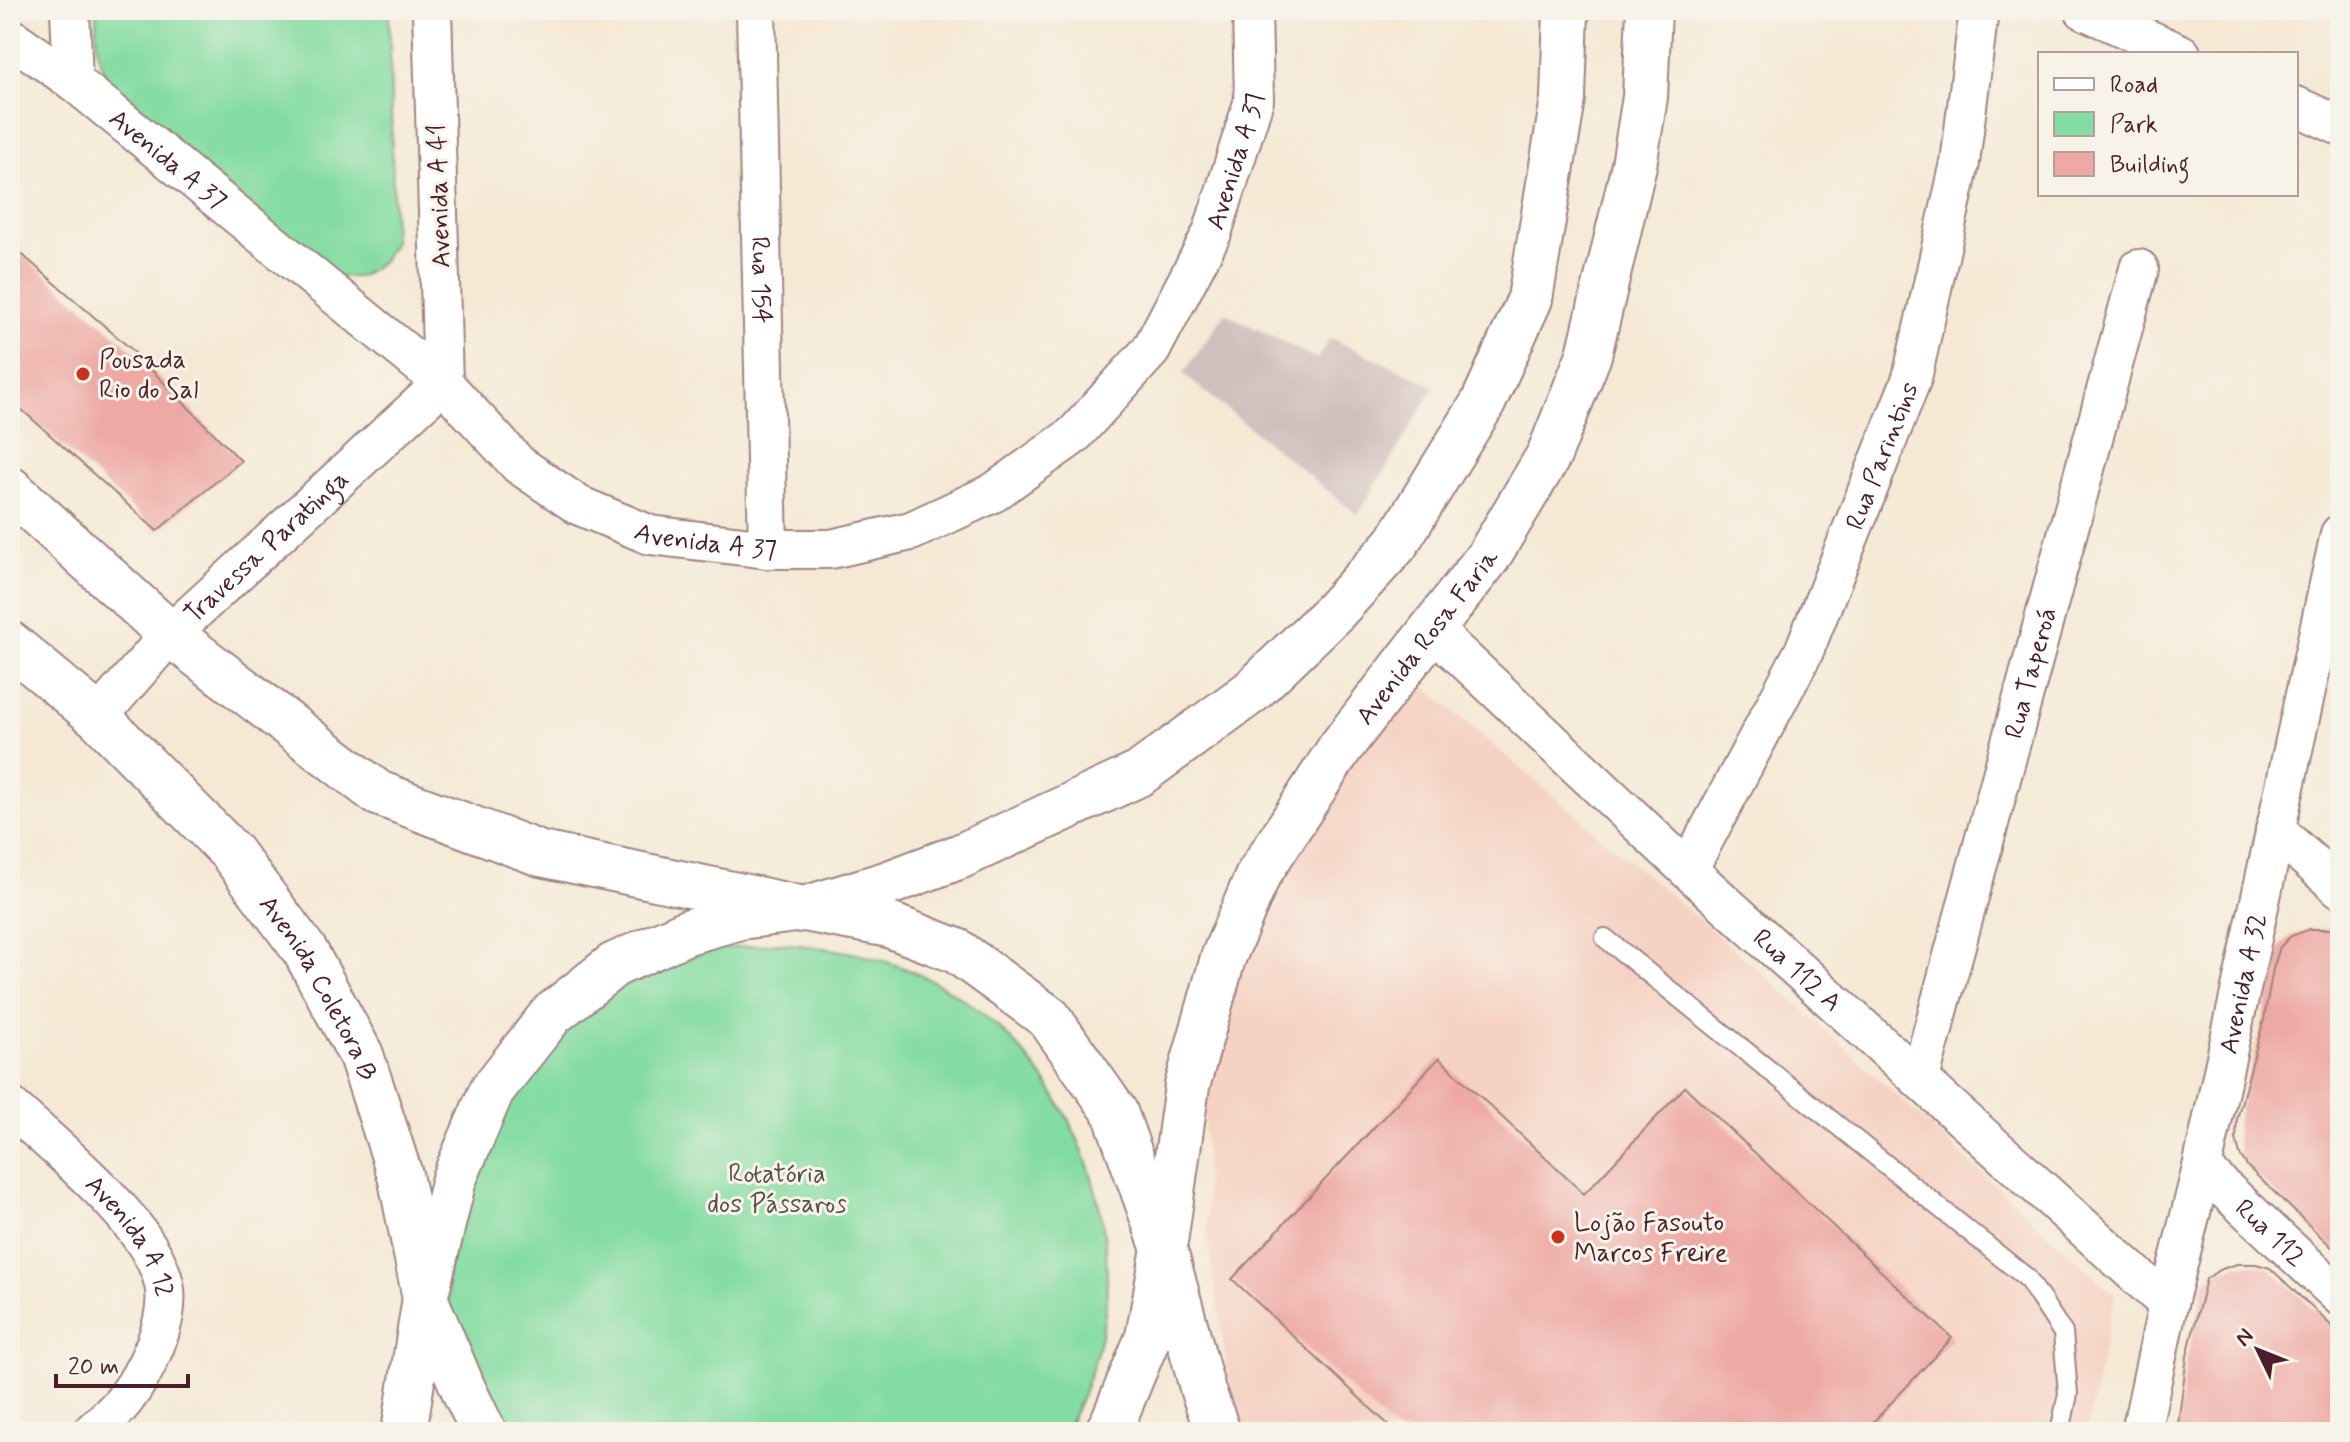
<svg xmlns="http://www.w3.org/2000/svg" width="2350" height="1442" font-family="Mynerve,sans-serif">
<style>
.built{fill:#f5d2c3}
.industrial{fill:#d1bfbd}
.green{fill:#83dca1;stroke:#667e66;stroke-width:2}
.building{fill:#eea9a4}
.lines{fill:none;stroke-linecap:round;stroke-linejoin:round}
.lane-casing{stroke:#a08480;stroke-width:22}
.street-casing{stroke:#a08480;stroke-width:42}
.secondary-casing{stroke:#a08480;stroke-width:48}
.primary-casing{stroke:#a08480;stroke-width:48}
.lane{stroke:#fff;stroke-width:18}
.street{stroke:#fff;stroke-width:38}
.secondary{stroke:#fff;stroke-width:44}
.primary{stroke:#fff;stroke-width:44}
.poi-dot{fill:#c8321e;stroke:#f7f3e8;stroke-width:3}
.labels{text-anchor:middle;stroke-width:6;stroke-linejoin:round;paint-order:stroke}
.street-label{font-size:26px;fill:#4a1f2b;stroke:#f7f3e8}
.poi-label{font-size:26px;fill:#4a1f2b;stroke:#f7f3e8;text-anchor:start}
.park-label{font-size:26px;fill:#584e48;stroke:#f7f3e8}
</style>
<rect width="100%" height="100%" fill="#f7f3e8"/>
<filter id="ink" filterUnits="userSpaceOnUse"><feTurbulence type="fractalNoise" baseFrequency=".0125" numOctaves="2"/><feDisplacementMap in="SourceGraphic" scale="16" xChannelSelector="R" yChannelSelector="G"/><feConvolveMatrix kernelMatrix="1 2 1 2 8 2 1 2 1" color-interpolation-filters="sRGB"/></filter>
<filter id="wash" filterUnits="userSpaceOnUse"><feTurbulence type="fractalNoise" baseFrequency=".006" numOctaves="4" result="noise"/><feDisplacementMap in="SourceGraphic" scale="32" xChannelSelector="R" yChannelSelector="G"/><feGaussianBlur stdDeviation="1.8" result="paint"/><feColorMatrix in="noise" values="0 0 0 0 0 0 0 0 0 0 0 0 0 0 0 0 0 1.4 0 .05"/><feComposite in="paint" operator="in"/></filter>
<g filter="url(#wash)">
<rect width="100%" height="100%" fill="#f5e9d5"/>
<polygon class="built" points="1413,677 1776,985 2115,1295 2086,1432 1244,1432 1230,1390 1207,1230 1204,1104 1217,1027 1268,883"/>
<polygon class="industrial" points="1225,313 1317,359 1330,338 1435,386 1358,515 1183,374"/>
<g class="green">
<polygon points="96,10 389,10 394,242 382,262 359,277 329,277 302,255 106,78 97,50"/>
<path d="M779 943C818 947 856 951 893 964 1025 1010 1108 1143 1107 1281 1107 1334 1089 1386 1065 1432H488L453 1343 447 1282 451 1224 522 1065 611 989 664 964 721 949Z"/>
</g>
<g id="blocks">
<g class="building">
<polygon points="10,244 131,349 241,461 157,531 10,399"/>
<polygon points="2310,929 2340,929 2340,1255 2248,1167 2240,1155 2236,1139 2237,1119 2264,1019 2273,969 2280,947 2291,936"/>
<polygon points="1439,1058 1584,1194 1685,1087 1952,1338 1864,1432 1396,1432 1232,1279"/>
<polygon points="2237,1264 2256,1264 2270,1268 2340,1334 2340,1432 2177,1432 2187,1356 2206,1279 2219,1270"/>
</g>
</g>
</g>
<g filter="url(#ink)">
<use href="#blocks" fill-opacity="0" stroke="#a08480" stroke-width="2"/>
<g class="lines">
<defs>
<polyline id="lane" points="1605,938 2027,1278 2063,1333 2068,1394 2060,1432"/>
<g id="street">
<polyline points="70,10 73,81"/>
<path id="s1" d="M756 10 768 549"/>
<polyline points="2084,10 2181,54"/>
<path id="s2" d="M10 37 73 81 443 383 519 465 578 505 650 535 768 549H831L911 531 993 493 1074 435 1151 350 1212 233 1254 100 1252 10"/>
<polyline points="2296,106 2340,126"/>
<path id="s3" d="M1432 629 1688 870 2168 1304"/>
<path id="s4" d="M98 717 170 634 443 383 432 10"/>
<polyline points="2275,830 2340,888"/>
<path id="s5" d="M1688 870 1804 651 1912 378 1960 163 1979 10"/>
<path id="s6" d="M1920 1078 2139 269"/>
<path id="s7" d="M10 1106C56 1148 151 1223 164 1284 172 1320 145 1374 123 1402 114 1413 102 1422 92 1432"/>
<path id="s8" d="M2202 1168 2340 1296"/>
<path id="s9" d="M2141 1432 2168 1304 2202 1168 2340 534"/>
</g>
<g id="secondary">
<polyline points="10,489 170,634 378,793 541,854 804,909 886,884 961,856 1139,774 1251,692 1335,611 1396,544 1483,403 1530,299 1563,99 1566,10"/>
<path id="s10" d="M10 644 98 717 231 852 305 951 361 1055 400 1175 425 1298"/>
<path id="s11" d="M1164 1249 1187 1086 1223 958 1258 875 1340 748 1488 557 1549 455 1589 355 1634 165 1645 97 1649 10"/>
</g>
<g id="primary">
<polyline points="1167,1258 1203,1391 1218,1432"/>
<polyline points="404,1432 425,1298"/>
<polyline points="484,1432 465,1393 425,1298 454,1179 492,1090 552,1014 614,965 687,932 740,917 804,909 889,925 957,951 1049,1018 1115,1112 1164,1249 1148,1337 1113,1422 1107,1432"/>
</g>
</defs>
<use href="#lane" class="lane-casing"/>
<use href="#street" class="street-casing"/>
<use href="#secondary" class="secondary-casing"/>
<use href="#primary" class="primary-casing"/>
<use href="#lane" class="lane"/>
<use href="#street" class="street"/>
<use href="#secondary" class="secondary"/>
<use href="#primary" class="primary"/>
</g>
</g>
<g class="poi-dot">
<circle cx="83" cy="374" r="8"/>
<circle cx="1558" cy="1237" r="8"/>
</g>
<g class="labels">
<g class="street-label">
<text dy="9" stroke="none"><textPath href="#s2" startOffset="200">Avenida A 37</textPath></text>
<text dy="9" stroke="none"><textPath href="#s2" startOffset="1592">Avenida A 37</textPath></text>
<text transform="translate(438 196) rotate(-92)" y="9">Avenida A 41</text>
<text dy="9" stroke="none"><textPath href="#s1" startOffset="270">Rua 154</textPath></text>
<text dy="9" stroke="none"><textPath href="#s5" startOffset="458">Rua Parintins</textPath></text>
<text dy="9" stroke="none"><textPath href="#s2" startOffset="872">Avenida A 37</textPath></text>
<text dy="9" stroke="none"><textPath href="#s4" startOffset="240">Travessa Paratinga</textPath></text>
<text dy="9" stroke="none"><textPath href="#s11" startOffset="680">Avenida Rosa Faria</textPath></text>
<text dy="9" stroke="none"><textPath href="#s6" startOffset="420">Rua Taperoá</textPath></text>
<text dy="9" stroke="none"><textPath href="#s3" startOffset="500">Rua 112 A</textPath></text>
<text dy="9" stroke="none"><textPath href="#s9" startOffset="460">Avenida A 32</textPath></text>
<text dy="9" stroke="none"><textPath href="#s10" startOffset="466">Avenida Coletora B</textPath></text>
<text dy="9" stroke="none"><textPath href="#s8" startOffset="94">Rua 112</textPath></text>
<text dy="9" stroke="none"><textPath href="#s7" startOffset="180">Avenida A 12</textPath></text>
</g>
<g class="poi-label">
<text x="99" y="368">Pousada<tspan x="99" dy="30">Rio do Sal</tspan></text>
<text x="1574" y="1231">Lojão Fasouto<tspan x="1574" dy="30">Marcos Freire</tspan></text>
</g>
<g class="park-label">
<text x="777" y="1182">Rotatória<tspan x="777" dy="30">dos Pássaros</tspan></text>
</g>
</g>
<rect width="2350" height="1442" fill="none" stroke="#f7f3e8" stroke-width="40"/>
<rect x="2038" y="52" width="260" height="144" fill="#f7f3e8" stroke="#b29e9c" stroke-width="2"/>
<rect x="2054" y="78" width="40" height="12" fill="#ffffff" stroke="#b29e9c" stroke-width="2"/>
<text x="2110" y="92" font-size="24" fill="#4a1f2b">Road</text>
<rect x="2054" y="112" width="40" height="24" fill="#83dca1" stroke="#b29e9c" stroke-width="2"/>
<text x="2110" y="132" font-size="24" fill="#4a1f2b">Park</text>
<rect x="2054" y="152" width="40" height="24" fill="#eea9a4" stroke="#b29e9c" stroke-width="2"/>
<text x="2110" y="172" font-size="24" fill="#4a1f2b">Building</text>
<g transform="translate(2258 1350) rotate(313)" stroke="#f7f3e8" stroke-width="6" paint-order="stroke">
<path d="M0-6L14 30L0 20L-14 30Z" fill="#4a1f2b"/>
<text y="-12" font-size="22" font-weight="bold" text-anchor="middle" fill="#4a1f2b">N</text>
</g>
<path d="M56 1374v12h132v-12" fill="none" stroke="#4a1f2b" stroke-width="4"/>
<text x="68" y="1374" font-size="24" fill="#4a1f2b" stroke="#f7f3e8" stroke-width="6" paint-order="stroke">20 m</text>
</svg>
